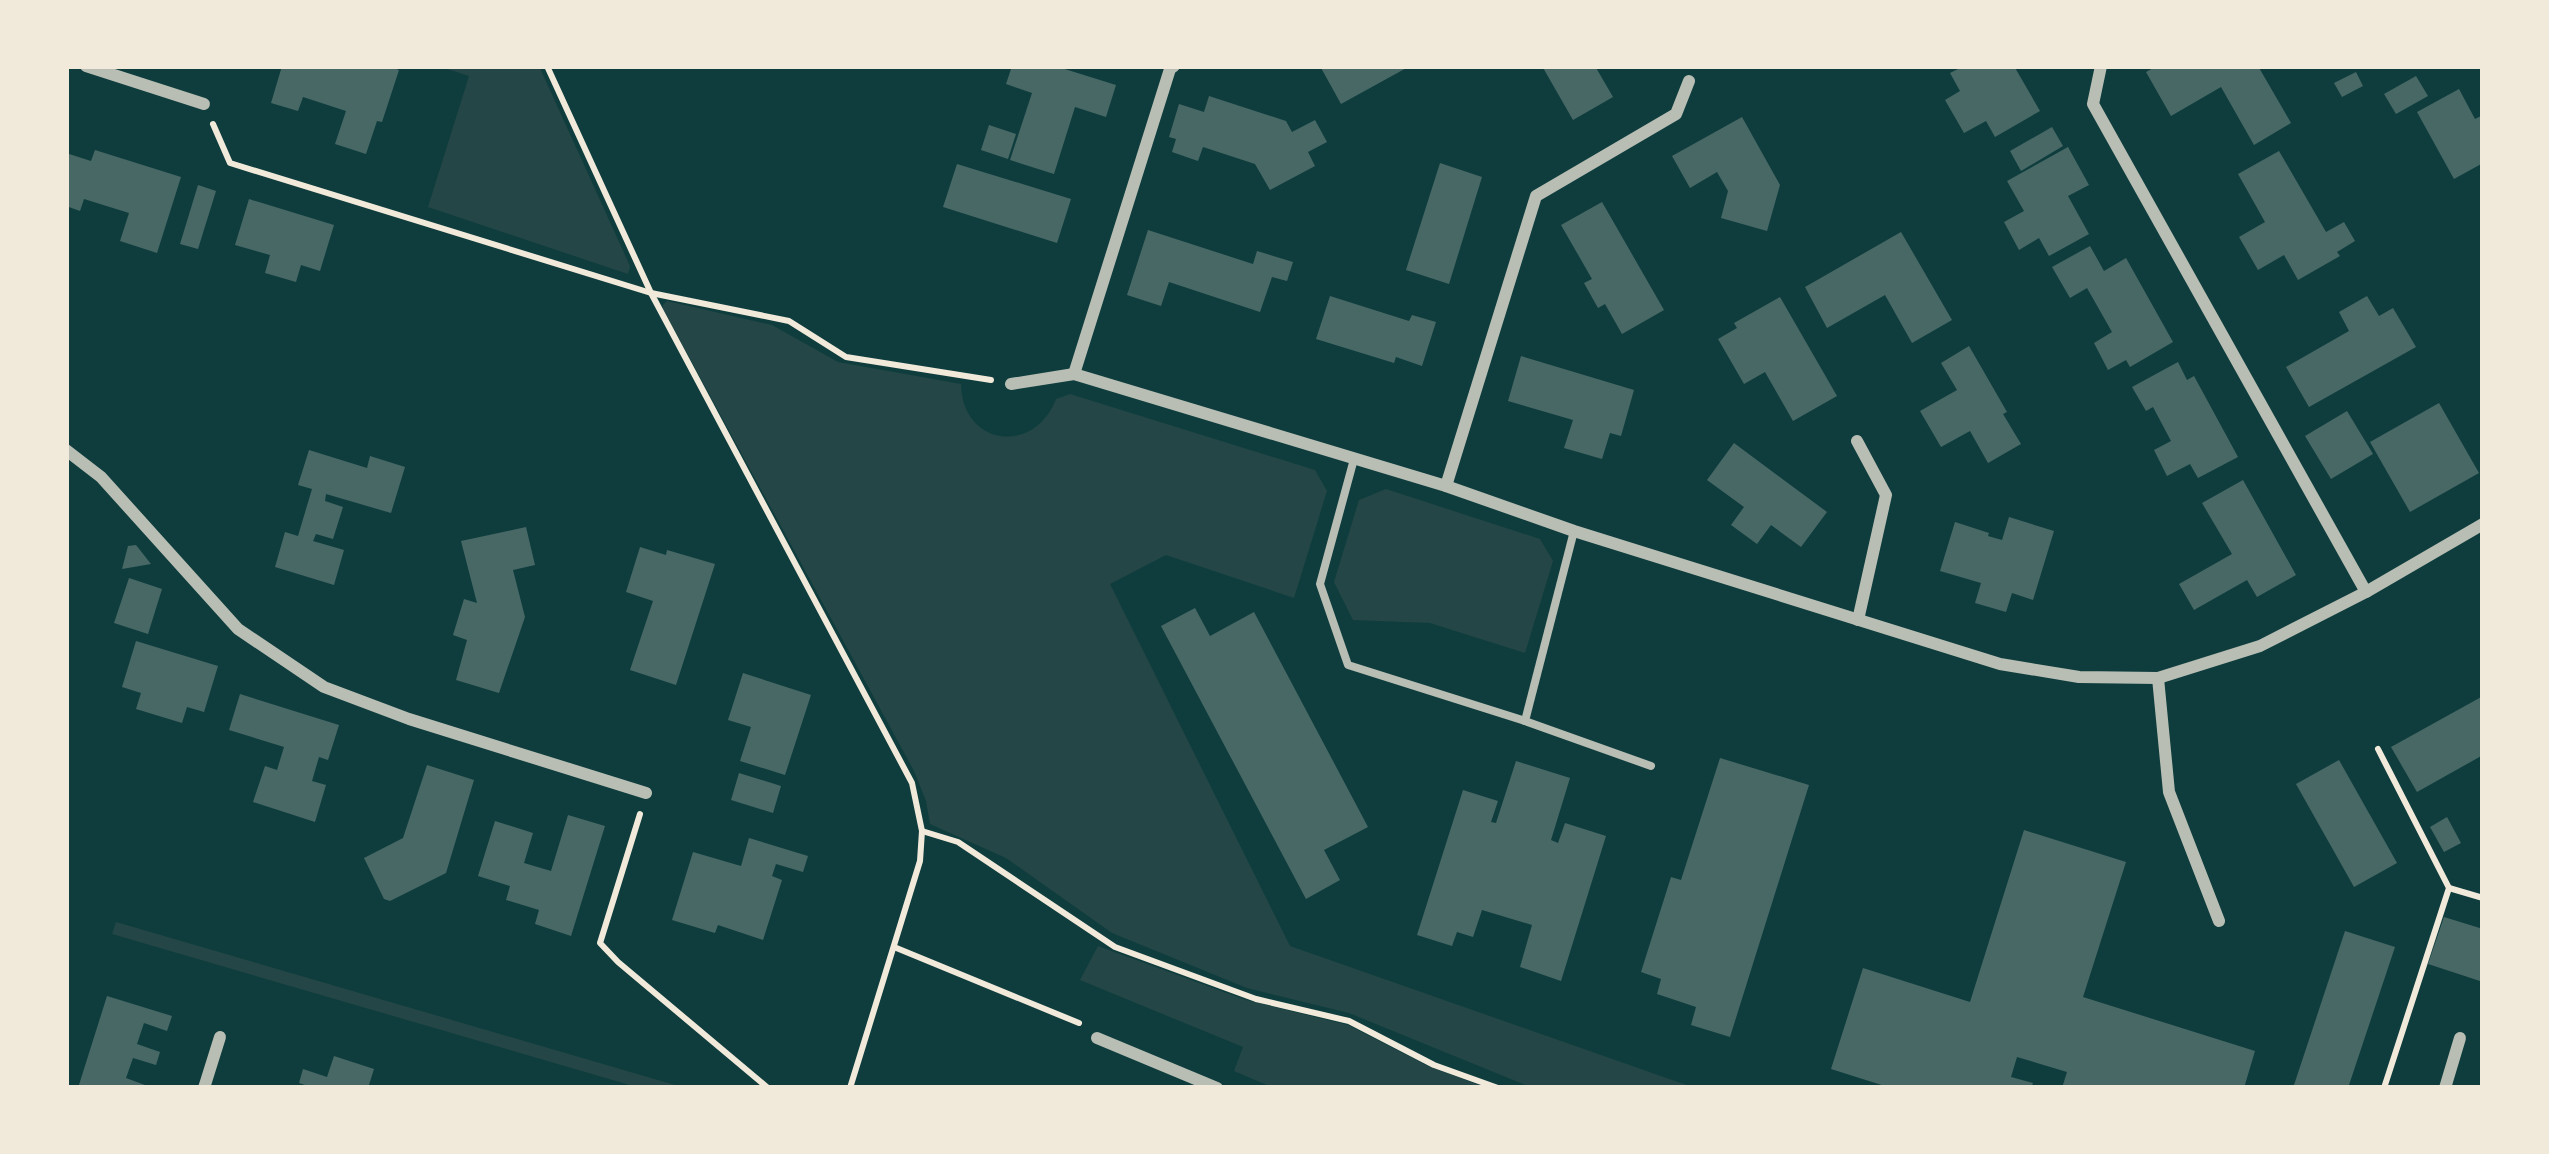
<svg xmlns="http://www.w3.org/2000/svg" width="2549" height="1154" font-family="Quicksand,sans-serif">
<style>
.green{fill:#244646}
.building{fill:#486865}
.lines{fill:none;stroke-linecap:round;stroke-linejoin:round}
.path{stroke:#f1e9da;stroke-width:6}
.service{stroke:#b8beb3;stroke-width:8}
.minor{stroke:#b8beb3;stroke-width:12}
</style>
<rect width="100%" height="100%" fill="#0f3d3e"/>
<g class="green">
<polygon points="438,66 539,66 630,266 628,274 428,207 469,76"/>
<path d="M667 301 772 325 838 362 961 384C962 446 1034 456 1056 399L1070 394 1315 470 1327 491 1294 598 1166 555 1110 584 1290 946 1695 1088H1533L1349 1013 1247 988 1112 933 1006 858 930 824 926 801 914 771 663 309V305Z"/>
<polygon points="1386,489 1540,539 1553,561 1525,653 1430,623 1353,620 1334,582 1359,500"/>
<polygon points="116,922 675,1085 675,1088 640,1088 112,934"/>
<polygon points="1098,946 1246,1000 1348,1025 1428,1066 1487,1088 1274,1088 1234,1071 1243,1047 1080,980"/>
</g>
<g class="building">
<polygon points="282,66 388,66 399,70 382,122 377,121 366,154 335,144 346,111 303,97 298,111 271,103"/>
<polygon points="1012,66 1055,66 1116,85 1106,117 1075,107 1054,174 1010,160 1032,93 1006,84"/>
<polygon points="1320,66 1410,66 1341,104"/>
<polygon points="1542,66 1595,66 1613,97 1573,120"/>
<polygon points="1957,66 2014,66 2040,111 1995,137 1986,121 1964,133 1945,100 1960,91 1950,73 1958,69"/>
<polygon points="2157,66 2258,66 2291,123 2254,145 2221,87 2171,116 2146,72"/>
<polygon points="2356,72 2363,86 2342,97 2334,83"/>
<polygon points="2416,76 2428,96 2396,114 2384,94"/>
<polygon points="2459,89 2475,119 2483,115 2483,126 2480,127 2483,132 2483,163 2454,179 2417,112"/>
<polygon points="1209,96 1286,121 1292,132 1315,120 1327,142 1308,152 1315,166 1270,190 1255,164 1203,147 1198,161 1172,152 1176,139 1169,137 1179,104 1204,112"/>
<polygon points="1742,117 1780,185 1767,231 1721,218 1728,191 1717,172 1690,188 1672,156"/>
<polygon points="989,125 1016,134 1008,159 981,150"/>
<polygon points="2052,127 2063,146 2021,171 2010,151"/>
<polygon points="2068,147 2089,185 2068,196 2089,234 2049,256 2039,238 2019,250 2004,222 2024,211 2007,181"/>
<polygon points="95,150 181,177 157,253 120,241 129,213 84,199 80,211 66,206 66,153 91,161"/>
<polygon points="2279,151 2326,232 2344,222 2355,241 2337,252 2340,256 2298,280 2284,255 2258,270 2239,237 2265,222 2238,174"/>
<polygon points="1440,163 1482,177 1449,284 1406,270"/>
<polygon points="957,164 1071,199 1057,243 943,207"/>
<polygon points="198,185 216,191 198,249 180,244"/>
<polygon points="249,199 334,225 320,271 301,265 296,282 265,273 270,255 235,245"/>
<polygon points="1602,202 1664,310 1622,334 1605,304 1598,308 1584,283 1592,279 1561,225"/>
<polygon points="1148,230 1253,264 1257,251 1293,262 1287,281 1272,277 1260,312 1169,282 1161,306 1127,295"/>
<polygon points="1901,232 1952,320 1912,343 1885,295 1827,328 1805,287"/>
<polygon points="2090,246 2104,271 2126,258 2173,342 2130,367 2126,360 2108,370 2094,343 2112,332 2087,288 2070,298 2052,267"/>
<polygon points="1330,296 1409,321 1412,315 1436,322 1422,366 1396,357 1394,363 1316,339"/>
<polygon points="2367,296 2379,316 2393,308 2416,347 2309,407 2286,367 2349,331 2339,312"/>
<polygon points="1780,297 1837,396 1793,421 1765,372 1744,384 1718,339 1737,328 1734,323"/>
<polygon points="1969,346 2007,412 2003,414 2021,444 1988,463 1970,431 1941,447 1920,411 1957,390 1941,363"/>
<polygon points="1521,356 1634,390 1621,436 1610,433 1602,459 1564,448 1573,420 1508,401"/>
<polygon points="2178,362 2187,380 2194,376 2238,457 2198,478 2190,464 2167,476 2154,450 2171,441 2153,407 2146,411 2132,387"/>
<polygon points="2439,403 2479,473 2410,512 2370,442"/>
<polygon points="2347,411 2373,454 2331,479 2305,436"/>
<polygon points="1734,443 1827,512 1801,547 1771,525 1757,544 1731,525 1744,507 1707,480"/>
<polygon points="309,450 367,468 370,456 405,467 391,513 326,494 325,501 343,507 333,539 316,534 313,541 344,550 334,585 275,567 285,532 298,536 312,489 298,485"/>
<polygon points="2243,480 2296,575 2257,597 2247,580 2194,610 2179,584 2232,554 2202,503"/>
<polygon points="2009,517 2054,531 2033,600 2012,593 2006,612 1975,603 1981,583 1940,571 1955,522 1989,533 1988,536 2002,540"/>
<polygon points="526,527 535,565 513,570 525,617 499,693 456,680 467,640 453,635 464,599 477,603 461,541"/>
<polygon points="136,545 151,564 122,569 128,546"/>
<polygon points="640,547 666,555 667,550 715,564 676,685 630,670 653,601 626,592"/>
<polygon points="129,578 162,589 148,634 114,623"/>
<polygon points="1195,608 1210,636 1254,612 1368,827 1324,850 1340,880 1306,899 1161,626"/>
<polygon points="136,641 218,666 204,712 187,707 182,723 136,709 141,693 122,687"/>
<polygon points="743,673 811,695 785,775 740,761 751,727 728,720"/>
<polygon points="240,694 339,725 328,760 319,757 312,781 326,785 315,822 253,802 265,766 277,770 284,747 229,730"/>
<polygon points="2483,696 2483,755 2417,792 2391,747"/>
<polygon points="1720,758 1809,785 1730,1037 1691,1025 1696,1007 1657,994 1661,979 1641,972 1671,877 1681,880"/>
<polygon points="2339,760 2397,863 2354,887 2296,784"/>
<polygon points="1516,761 1570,778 1551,840 1558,843 1565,823 1606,836 1561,981 1520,967 1532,925 1482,910 1473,937 1457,932 1452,946 1417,935 1463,790 1498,801 1491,822 1496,823"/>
<polygon points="427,765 474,780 446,873 390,901 384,899 364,858 403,838"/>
<polygon points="739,773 781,786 773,813 731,800"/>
<polygon points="568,815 605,826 571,936 535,924 539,910 506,900 510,886 478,876 495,821 533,833 524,863 551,871"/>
<polygon points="2447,817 2461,843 2444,852 2430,827"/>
<polygon points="2024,830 2126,862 2083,997 2255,1051 2244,1088 2062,1088 2067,1072 2017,1057 2011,1077 2033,1083 2031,1088 1891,1088 1831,1069 1863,968 1970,1002"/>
<polygon points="749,838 808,856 803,872 776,864 772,876 782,880 763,940 718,925 715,933 672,920 693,852 741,866"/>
<polygon points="2444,917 2483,929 2483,982 2428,964"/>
<polygon points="2345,931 2395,947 2348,1088 2293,1088"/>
<polygon points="107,996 172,1016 167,1031 144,1023 137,1044 160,1052 156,1065 133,1058 126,1078 153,1088 78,1088"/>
<polygon points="334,1056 374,1069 368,1088 314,1088 299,1083 303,1069 327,1077"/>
</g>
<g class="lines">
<g class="path">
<polyline points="547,66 651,293 912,783 922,831 920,861 850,1088"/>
<polyline points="213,124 230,163 651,293 789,321 846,357 991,380"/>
<polyline points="2378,749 2449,888 2384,1088"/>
<polyline points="640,814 600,943 618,962 768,1088"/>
<polyline points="922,831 958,842 1115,947 1256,999 1349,1021 1434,1065 1498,1088"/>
<polyline points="2449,888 2483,898"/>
<polyline points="894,947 1079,1023"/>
</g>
<g class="service">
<polyline points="1354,459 1320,584 1348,665 1525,721 1651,766"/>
<polyline points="1525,721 1574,531"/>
</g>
<g class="minor">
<polyline points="86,66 204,104"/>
<polyline points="2101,66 2093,104 2366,592"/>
<polyline points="1074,374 1170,69 1174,66"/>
<polyline points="1011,384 1074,374 1446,486 1574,531 2000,664 2079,677 2158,678 2260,646 2366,592 2483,524"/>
<polyline points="1857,441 1886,495 1858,620"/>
<polyline points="66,450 101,477 238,629 324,687 409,719 646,793"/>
<polyline points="1446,486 1536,196 1676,114 1689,81"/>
<polyline points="2158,678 2169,792 2219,921"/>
<polyline points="1097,1038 1217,1088"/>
<polyline points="204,1088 220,1037"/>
<polyline points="2445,1088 2460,1038"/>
</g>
</g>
<rect width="2549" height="1154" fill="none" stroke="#f1e9da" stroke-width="138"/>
</svg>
